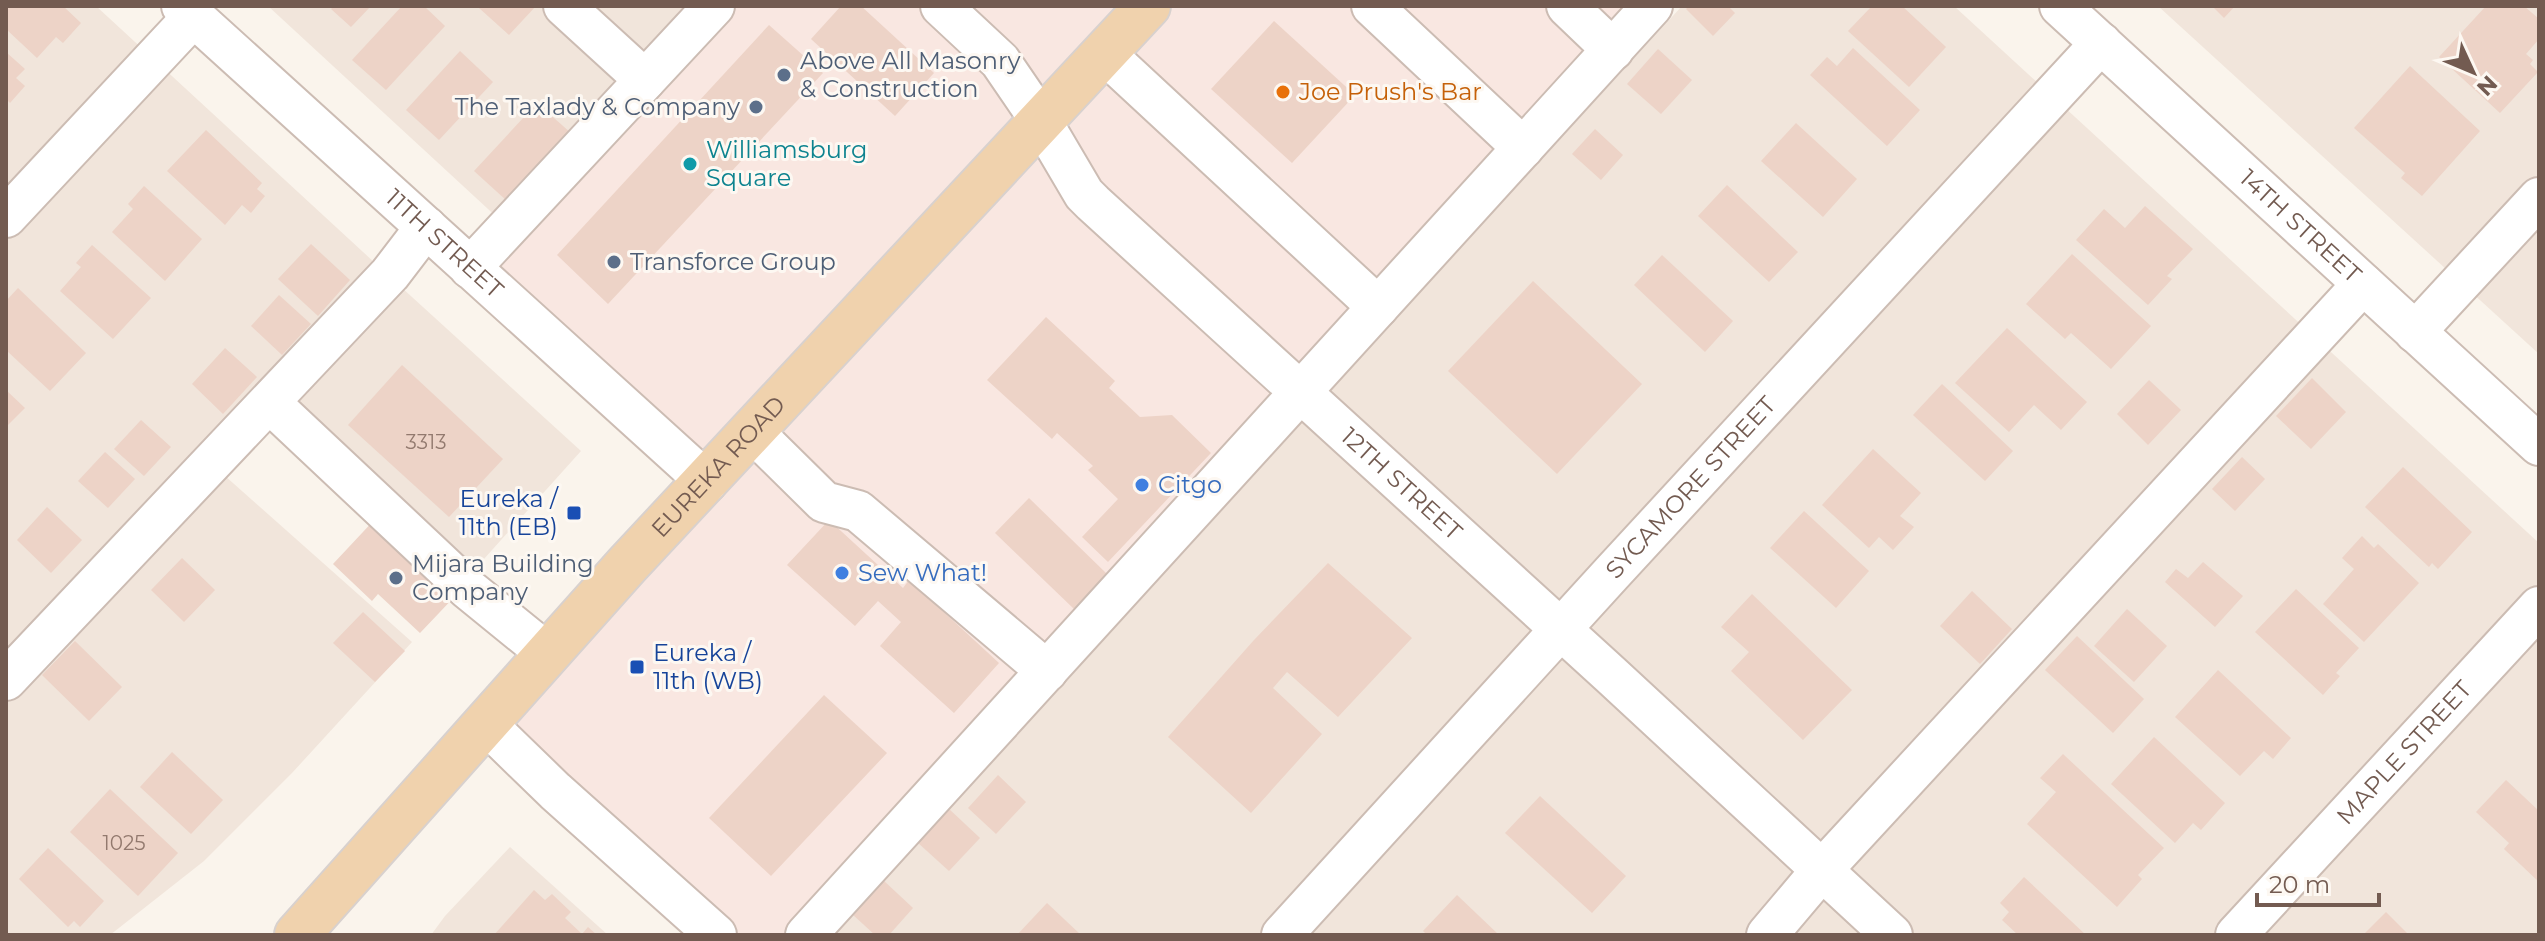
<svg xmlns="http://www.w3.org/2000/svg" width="2545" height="941" font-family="Montserrat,sans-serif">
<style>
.residential{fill:#f1e5db}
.commercial{fill:#f9e7e1}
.building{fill:#edd3c7}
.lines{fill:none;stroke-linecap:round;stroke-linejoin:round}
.minor-casing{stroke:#ccbcb3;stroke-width:44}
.major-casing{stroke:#d8d1ce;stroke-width:48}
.minor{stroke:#fff;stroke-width:40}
.major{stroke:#f0d2ad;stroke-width:44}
.service-dot{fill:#5c6f8a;stroke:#fdf8f2;stroke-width:3}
.food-dot{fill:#e8710a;stroke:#fdf8f2;stroke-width:3}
.culture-dot{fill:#0f9aa8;stroke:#fdf8f2;stroke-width:3}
.shop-dot{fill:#3f7fe0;stroke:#fdf8f2;stroke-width:3}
.transit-dot{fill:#1a4fb4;stroke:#fdf8f2;stroke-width:3}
.labels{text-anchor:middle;stroke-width:6;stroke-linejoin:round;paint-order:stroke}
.number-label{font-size:20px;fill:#92796e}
.service-label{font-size:24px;fill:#4e5e75;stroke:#fdf8f2;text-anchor:start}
.food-label{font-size:24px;fill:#c56008;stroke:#fdf8f2;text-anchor:start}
.culture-label{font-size:24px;fill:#0d838f;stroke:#fdf8f2;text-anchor:start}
.street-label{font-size:24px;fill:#735b51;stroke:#fdf8f2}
.shop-label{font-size:24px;fill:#366cbe;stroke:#fdf8f2;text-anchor:start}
.transit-label{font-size:24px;fill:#164399;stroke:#fdf8f2;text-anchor:end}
</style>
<rect width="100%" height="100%" fill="#faf4ec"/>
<g class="residential">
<polygon points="6,6 96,6 375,263 197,451 412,642 292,773 204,861 110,935 6,935"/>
<polygon points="268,6 698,6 501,221"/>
<polygon points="1682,6 1954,6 2539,543 2539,935 829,935"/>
<polygon points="2158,6 2539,6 2539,354"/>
<polygon points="401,287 581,451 475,569 293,400"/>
<polygon points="510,847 608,935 431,935 445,916"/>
</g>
<polygon class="commercial" points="714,6 1652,6 806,935 716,935 485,723 707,482 470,268"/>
<g class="building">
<polygon points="6,6 63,6 81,23 63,43 56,37 37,58 6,29"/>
<polygon points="334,6 371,6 351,27 331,9"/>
<polygon points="402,6 424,6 445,26 386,90 352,60"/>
<polygon points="481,6 536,6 509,35 479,8"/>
<polygon points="841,6 861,6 934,73 895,116 811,39"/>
<polygon points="1689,6 1728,6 1735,13 1713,36 1686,9"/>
<polygon points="1872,6 1902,6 1946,47 1909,87 1848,31"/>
<polygon points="2212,6 2235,6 2224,18"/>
<polygon points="2486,6 2524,6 2539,19 2539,39 2526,54 2533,60 2530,64 2538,72 2500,113 2439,57"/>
<polygon points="1274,21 1355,95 1292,163 1211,89"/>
<polygon points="769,25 823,73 608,304 557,255"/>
<polygon points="1853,48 1920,110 1887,146 1810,75 1827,57 1837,66"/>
<polygon points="1658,49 1692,80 1661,114 1627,84"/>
<polygon points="460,51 493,82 439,140 406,110"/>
<polygon points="6,52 25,69 16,78 25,86 10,103 6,99"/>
<polygon points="2410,66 2480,131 2422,196 2401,178 2405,173 2354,128"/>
<polygon points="537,103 571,133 507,201 474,171"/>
<polygon points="1796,123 1857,179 1823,217 1761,161"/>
<polygon points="1595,129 1623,155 1601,180 1572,154"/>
<polygon points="206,130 262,183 257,189 265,196 251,213 242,205 225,225 167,171"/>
<polygon points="1727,185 1798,252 1769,282 1698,216"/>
<polygon points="144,186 202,239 165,281 112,232 133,209 128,204"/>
<polygon points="2145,206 2193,249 2167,276 2172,279 2148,305 2076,240 2104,209 2125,228"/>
<polygon points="311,244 350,280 318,316 278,279"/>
<polygon points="92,245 151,298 113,339 60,291 81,267 76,263"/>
<polygon points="2072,254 2151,326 2111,369 2071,333 2065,339 2026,304"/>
<polygon points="1662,255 1733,321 1705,352 1634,285"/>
<polygon points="1533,281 1642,384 1557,474 1448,371"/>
<polygon points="18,288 86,353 50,391 6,350 6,301"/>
<polygon points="279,295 311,324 282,355 251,326"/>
<polygon points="1046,317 1115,381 1109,388 1140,417 1172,415 1211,453 1108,562 1082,537 1118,499 1088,470 1093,466 1057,433 1052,439 987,380"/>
<polygon points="2007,328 2087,402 2061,430 2034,405 2009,432 1955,383"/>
<polygon points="225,348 257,377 223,414 192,384"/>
<polygon points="402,365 503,459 449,517 348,425"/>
<polygon points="2312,378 2346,412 2311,449 2276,416"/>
<polygon points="2149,380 2181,410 2148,445 2117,414"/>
<polygon points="1942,384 2013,451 1985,481 1913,415"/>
<polygon points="6,390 25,408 6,427"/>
<polygon points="141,420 171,447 144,476 114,449"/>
<polygon points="1873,449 1921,493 1900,516 1914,527 1893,550 1879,537 1869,548 1822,505"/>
<polygon points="105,452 135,479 108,508 78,481"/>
<polygon points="2242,457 2265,479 2235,511 2212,489"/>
<polygon points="2403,467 2472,532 2438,569 2432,563 2429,567 2365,507"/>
<polygon points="1029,498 1107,574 1074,609 995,533"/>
<polygon points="47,507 82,540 51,573 17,540"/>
<polygon points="1804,511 1869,571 1836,608 1770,548"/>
<polygon points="377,517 458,593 420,633 378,594 372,601 333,564"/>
<polygon points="829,520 903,588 909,580 999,663 954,713 880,646 901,622 878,601 855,626 787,565"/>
<polygon points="2362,536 2374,548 2378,544 2419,583 2364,642 2323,604 2354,569 2342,558"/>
<polygon points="182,558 215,590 184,622 151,590"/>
<polygon points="2203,562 2243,596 2215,627 2165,582 2176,569 2188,578"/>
<polygon points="1328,563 1412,638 1338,717 1287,672 1273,688 1322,734 1251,813 1168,737 1254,640"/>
<polygon points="2296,589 2359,648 2336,673 2340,676 2323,695 2255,632"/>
<polygon points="1972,591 2012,629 1980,664 1940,626"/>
<polygon points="1752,594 1852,690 1803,740 1731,671 1749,652 1721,627"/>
<polygon points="2127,609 2167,646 2134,682 2094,646"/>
<polygon points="363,612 405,651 375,682 333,643"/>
<polygon points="2077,636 2144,699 2113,733 2045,670"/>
<polygon points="75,641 122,687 89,721 42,675"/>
<polygon points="2218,670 2291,738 2273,759 2264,751 2240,776 2175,717"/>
<polygon points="824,695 887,753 771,876 709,818"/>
<polygon points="2154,737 2225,803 2201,830 2193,823 2175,843 2111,784"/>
<polygon points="172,752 223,800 191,834 140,787"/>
<polygon points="2063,754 2164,848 2138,875 2142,879 2117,907 2027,824 2056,792 2040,778"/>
<polygon points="998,775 1026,802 996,834 968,808"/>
<polygon points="2506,780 2539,811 2539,882 2504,849 2509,843 2476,812"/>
<polygon points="110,789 178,853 138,896 70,832"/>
<polygon points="1540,796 1626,876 1592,913 1505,833"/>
<polygon points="948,808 980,838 949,871 917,842"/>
<polygon points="48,848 104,901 80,927 74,921 68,927 19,879"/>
<polygon points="2024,877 2086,935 2018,935 2002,920 2009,912 2000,903"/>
<polygon points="883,880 913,908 889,935 875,935 852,914"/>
<polygon points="534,890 545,900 552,894 571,912 565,918 582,934 588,927 597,935 494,935"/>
<polygon points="1457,895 1499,935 1427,935 1423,931"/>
<polygon points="1047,903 1081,935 1017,935"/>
<polygon points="2386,912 2409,935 2363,935"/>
</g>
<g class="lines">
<defs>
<g id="minor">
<path id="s1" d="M182 6 707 482"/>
<polyline points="564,6 645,80"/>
<path id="s2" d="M941 6 1000 61 1041 121 1084 194 1093 203 1611 675 1892 935"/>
<polyline points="1372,6 1523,148"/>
<polyline points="1567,6 1613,50"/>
<path id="s3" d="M2060 6 2539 445"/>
<polyline points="1104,53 1378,307"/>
<polyline points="6,217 193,17"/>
<polyline points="470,268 714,6"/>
<polyline points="2415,332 2539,198"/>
<polyline points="270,403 468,589 548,654"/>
<polyline points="753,432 824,502 858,511 1047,671"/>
<polyline points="6,680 390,274 426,227"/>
<polyline points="485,723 555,791 716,935"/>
<polyline points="806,935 1652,6"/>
<path id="s4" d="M1282 935 1611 574 2101 43"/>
<polyline points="1767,935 1821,871 2363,284"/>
<path id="s5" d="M2236 935 2539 607"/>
</g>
<g id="major">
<path id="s6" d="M297 935 627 565 1148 6"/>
</g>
</defs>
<use href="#minor" class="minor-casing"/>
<use href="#major" class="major-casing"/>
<use href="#minor" class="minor"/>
<use href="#major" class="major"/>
</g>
<g class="service-dot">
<circle cx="784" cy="75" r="8"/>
<circle cx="756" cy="107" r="8"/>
<circle cx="614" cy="262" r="8"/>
<circle cx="396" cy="578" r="8"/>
</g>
<circle class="food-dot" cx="1283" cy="92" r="8"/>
<circle class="culture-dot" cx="690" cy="164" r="8"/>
<g class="shop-dot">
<circle cx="1142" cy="485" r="8"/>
<circle cx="842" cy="573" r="8"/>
</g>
<g class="transit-dot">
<rect x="566" y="505" width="16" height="16" rx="4"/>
<rect x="629" y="659" width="16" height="16" rx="4"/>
</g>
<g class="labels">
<g class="number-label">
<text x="426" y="449">3313</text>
<text x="124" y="850">1025</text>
</g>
<g class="service-label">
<text x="800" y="69">Above All Masonry<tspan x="800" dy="28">&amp; Construction</tspan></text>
<text x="740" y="115" text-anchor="end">The Taxlady &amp; Company</text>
<text x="630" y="270">Transforce Group</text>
<text x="412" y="572">Mijara Building<tspan x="412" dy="28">Company</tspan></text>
</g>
<g class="food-label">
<text x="1299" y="100">Joe Prush's Bar</text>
</g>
<g class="culture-label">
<text x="706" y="158">Williamsburg<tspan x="706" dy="28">Square</tspan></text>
</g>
<g class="street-label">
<text dy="8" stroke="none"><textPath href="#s3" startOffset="326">14TH STREET</textPath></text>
<text dy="8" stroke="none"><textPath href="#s1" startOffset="354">11TH STREET</textPath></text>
<text dy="8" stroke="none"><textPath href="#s6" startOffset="630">EUREKA ROAD</textPath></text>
<text dy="8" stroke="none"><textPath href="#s2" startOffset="668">12TH STREET</textPath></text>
<text dy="8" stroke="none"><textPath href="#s4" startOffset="606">SYCAMORE STREET</textPath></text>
<text dy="8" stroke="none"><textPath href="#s5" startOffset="248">MAPLE STREET</textPath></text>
</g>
<g class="shop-label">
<text x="1158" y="493">Citgo</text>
<text x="858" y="581">Sew What!</text>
</g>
<g class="transit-label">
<text x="558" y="507">Eureka /<tspan x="558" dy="28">11th (EB)</tspan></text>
<text x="653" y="661" text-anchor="start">Eureka /<tspan x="653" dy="28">11th (WB)</tspan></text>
</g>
</g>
<rect width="2545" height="941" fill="none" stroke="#735b51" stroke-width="16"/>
<g transform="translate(2473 72) rotate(134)" stroke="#fdf8f2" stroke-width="6" paint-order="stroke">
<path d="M0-6L14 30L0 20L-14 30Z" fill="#735b51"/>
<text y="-12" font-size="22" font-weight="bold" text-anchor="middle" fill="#735b51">N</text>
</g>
<path d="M2257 893v12h122v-12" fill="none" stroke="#735b51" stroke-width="4"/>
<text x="2269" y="893" font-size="24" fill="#735b51" stroke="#fdf8f2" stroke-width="6" paint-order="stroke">20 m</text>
</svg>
